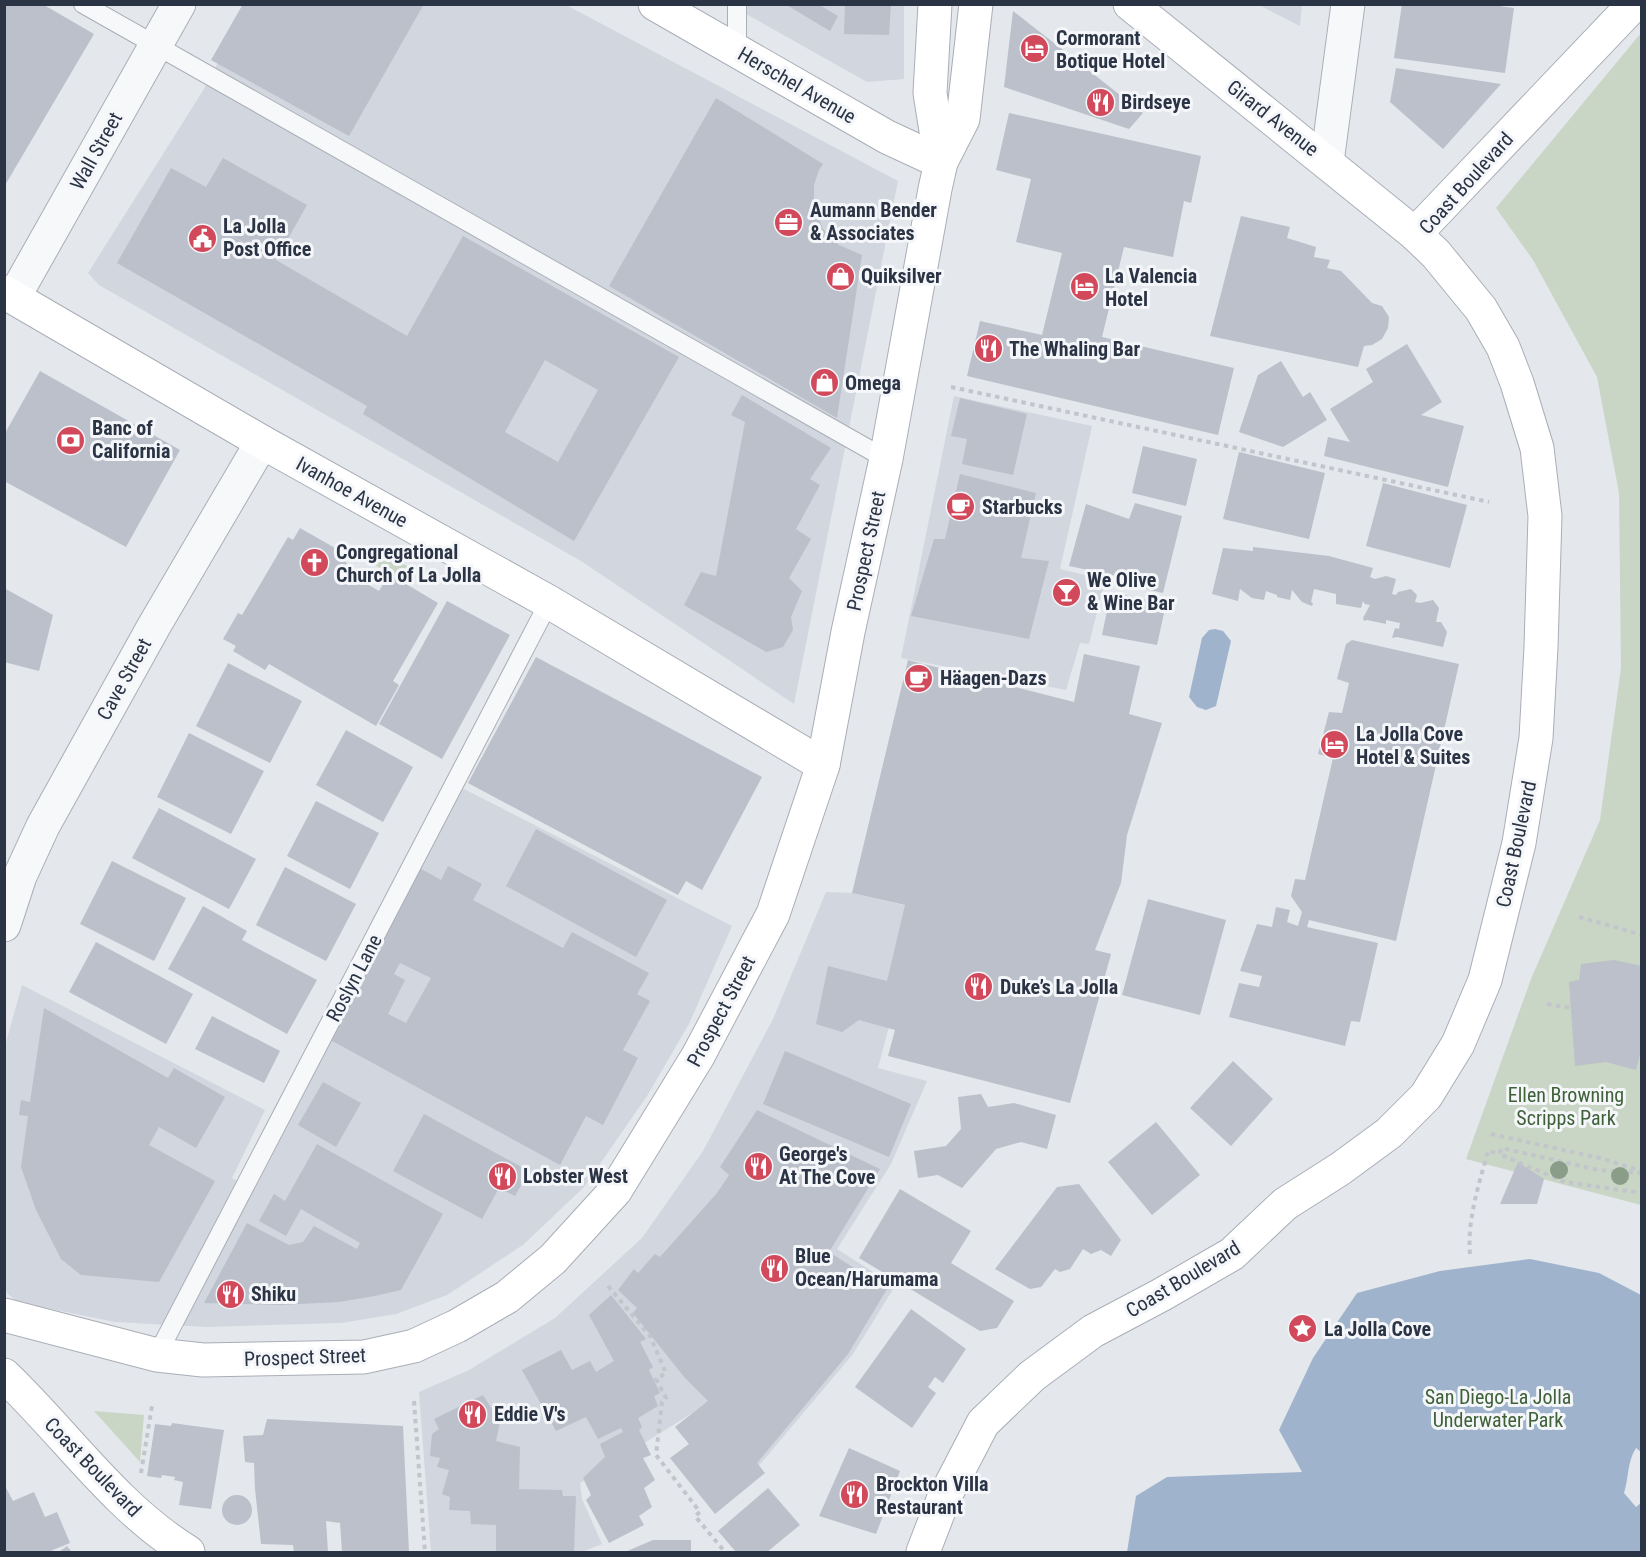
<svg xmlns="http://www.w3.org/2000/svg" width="1646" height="1557" font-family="'Roboto Condensed',sans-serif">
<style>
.built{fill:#d2d6de}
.green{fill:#c9d6c5}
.water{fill:#9fb4cc}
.building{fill:#bbc0ca;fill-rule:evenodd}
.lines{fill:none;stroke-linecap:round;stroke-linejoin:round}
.lane-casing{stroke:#a9aeb7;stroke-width:20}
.street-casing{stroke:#a9aeb7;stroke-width:35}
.secondary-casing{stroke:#a9aeb7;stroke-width:35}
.path{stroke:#c2c5cb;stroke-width:4;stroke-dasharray:4.5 4.5;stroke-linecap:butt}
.lane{stroke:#f7f8fa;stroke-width:18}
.street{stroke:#f7f8fa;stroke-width:33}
.secondary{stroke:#fff;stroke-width:33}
.tree{fill:#899d89}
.labels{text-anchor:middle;stroke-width:6;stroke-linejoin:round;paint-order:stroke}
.poi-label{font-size:20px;font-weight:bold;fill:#2b3445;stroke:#f4f6f9;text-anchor:start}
.street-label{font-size:20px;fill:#2b3445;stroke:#f4f6f9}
.park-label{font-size:20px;fill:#3f6138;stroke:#f4f6f9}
</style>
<rect width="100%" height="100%" fill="#e4e7ec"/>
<g class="built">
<polygon points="249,5 566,5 898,181 794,704 581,561 99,285 88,273 204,89"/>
<polygon points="730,5 904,5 904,79 867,82"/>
<polygon points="1259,5 1302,5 1300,26"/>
<polygon points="954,396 1092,426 1060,569 1105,580 1089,644 1080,643 1066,690 901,658"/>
<polygon points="464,789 732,926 689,1024 647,1096 584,1187 523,1245 447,1295 396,1314 341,1323 207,1327 115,1322 17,1302 7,1293 4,1281 5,1046 22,985 265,1110 232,1178 254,1190 324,1036 454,791"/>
<polygon points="826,892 852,893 1111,954 1088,1033 900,985 878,1068 927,1081 891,1164 837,1249 895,1286 853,1354 757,1468 702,1407 580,1483 582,1499 602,1544 582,1552 431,1552 419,1392 469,1370 555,1318 642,1238 703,1151 773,1019"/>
</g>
<g class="green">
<polygon points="1641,33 1641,1205 1466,1159 1531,979 1600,820 1621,668 1619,493 1597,377 1533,260 1496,208"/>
<polygon points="371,545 417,572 409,585 363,558"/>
<polygon points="94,1411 144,1415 140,1462"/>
</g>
<g class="water">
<polygon points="1215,629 1223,631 1231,641 1216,706 1206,710 1197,707 1189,697 1202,638 1209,630"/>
<path d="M1530 1259 1599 1273 1641 1295V1452L1636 1448C1627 1462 1629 1477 1624 1493L1636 1507 1641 1503V1552H1127L1136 1496 1167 1477 1302 1472 1279 1430 1313 1358 1357 1293 1440 1271Z"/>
</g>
<g class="building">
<polygon points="243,4 424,4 349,136 211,60"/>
<polygon points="785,4 818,4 838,16 830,31"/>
<polygon points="845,4 891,4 889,35 844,34"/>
<polygon points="1402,4 1484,4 1514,8 1505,73 1394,58"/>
<polygon points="4,5 44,5 94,34 4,187"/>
<polygon points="1013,11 1143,113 1129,129 1004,87"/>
<polygon points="1396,68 1501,84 1443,149 1390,102"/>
<polygon points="716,98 823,164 819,170 814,185 814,207 823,229 839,245 862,255 837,418 609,286"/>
<polygon points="1009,113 1201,156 1191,203 1184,201 1173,257 1124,247 1102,337 1234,368 1218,435 967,376 980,321 1042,335 1062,253 1016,242 1031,179 996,170"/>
<path d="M223 158 307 205 276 260 407 336 463 236 679 357 574 541 363 414 367 406 117 263 171 168 206 187ZM221 230 276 260 270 258ZM545 360 598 390 558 462 505 432Z"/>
<polygon points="1241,216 1290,227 1287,238 1316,247 1314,257 1330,260 1327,268 1341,271 1372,303 1382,306 1389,317 1388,328 1382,339 1372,345 1364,346 1358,367 1210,336"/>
<polygon points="1407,344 1442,402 1421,415 1464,426 1448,487 1324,456 1328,437 1350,442 1330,409 1373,382 1366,369"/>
<polygon points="1281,361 1303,397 1310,392 1327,420 1283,447 1239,432 1258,375"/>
<polygon points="40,371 180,450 126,547 4,481 4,435"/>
<polygon points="742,395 831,448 810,479 820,485 796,529 811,539 789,578 802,591 791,617 793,630 783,647 766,652 684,605 701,572 716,576 745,422 731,415"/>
<polygon points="960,398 1027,414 1013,475 962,464 967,439 951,436"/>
<polygon points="1143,446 1197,459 1186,506 1132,493"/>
<polygon points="1239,452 1325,473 1309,539 1223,519"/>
<polygon points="960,474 1036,493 1021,558 1049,561 1029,639 911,616 934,539 945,539"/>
<polygon points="1383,483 1467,505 1450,568 1366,546"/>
<polygon points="1135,503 1182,516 1163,593 1116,582 1117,576 1069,566 1086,504 1129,519"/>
<polygon points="300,528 342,552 338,557 347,563 343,570 379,591 389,574 438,603 393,681 399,685 376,726 269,664 265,670 233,651 236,646 223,639 238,613 242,615 288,537 293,540"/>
<polygon points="1253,547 1329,556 1373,568 1370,577 1375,579 1386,576 1396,579 1392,594 1396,595 1398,592 1411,589 1417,595 1415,602 1420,603 1433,600 1439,608 1436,622 1441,622 1447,632 1443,647 1397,637 1392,638 1395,628 1399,629 1400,623 1386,620 1386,624 1367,620 1364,621 1363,618 1370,605 1365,604 1363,601 1361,608 1336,604 1336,594 1314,589 1311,602 1313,603 1312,606 1302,602 1292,590 1290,600 1277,597 1277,595 1266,591 1264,600 1252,598 1240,589 1238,601 1212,594 1223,548 1253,551"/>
<polygon points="4,588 53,615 39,671 4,662"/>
<polygon points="1111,592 1166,604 1157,645 1102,635"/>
<polygon points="447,601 510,635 442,759 379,724"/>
<polygon points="1352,640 1459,664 1396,941 1309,920 1307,927 1378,943 1360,1022 1351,1021 1345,1046 1229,1017 1239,983 1259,987 1262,976 1240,971 1257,924 1272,927 1276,907 1290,910 1287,922 1298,926 1302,912 1291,896 1295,879 1305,880 1333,758 1318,754 1329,712 1342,713 1349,683 1337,679 1346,644"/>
<polygon points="1084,654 1140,666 1129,714 1162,723 1127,835 1121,883 1095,950 1111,954 1070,1103 888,1056 895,1030 859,1020 842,1032 816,1024 828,966 887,981 905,905 852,893 908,660 1074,702"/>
<polygon points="536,657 762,777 702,890 686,881 678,895 468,783"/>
<polygon points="228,663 302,701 270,763 196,726"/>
<polygon points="346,730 413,767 383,822 316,785"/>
<polygon points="189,733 264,771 231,834 157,797"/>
<polygon points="316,801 379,833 350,889 287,856"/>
<polygon points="159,808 256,859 229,909 132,858"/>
<polygon points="536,829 667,900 636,957 506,886"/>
<polygon points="112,861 186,898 154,961 80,924"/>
<path d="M416 866 441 880 448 866 482 884 473 900 563 948 572 932 649 973 637 994 650 1001 623 1050 638 1058 603 1125 586 1116 560 1165 325 1037ZM400 963 431 978 406 1023 388 1014 405 980 394 974Z"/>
<polygon points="285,867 356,904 326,961 256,925"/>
<polygon points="1148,899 1226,920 1200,1015 1122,995"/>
<polygon points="203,906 247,931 242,940 317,980 287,1034 168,969"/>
<polygon points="96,942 193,994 166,1044 69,992"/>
<polygon points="1614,960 1642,966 1642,1046 1636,1070 1606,1062 1575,1066 1569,982 1579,980 1581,964"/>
<polygon points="44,1008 168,1078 174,1068 225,1097 196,1148 159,1127 149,1145 215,1181 159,1282 81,1275 61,1259 36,1210 21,1167 28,1116 19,1115 21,1100 30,1102"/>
<polygon points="212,1016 280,1051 264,1083 195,1049"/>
<polygon points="785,1051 911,1104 889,1157 763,1104"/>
<polygon points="1233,1061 1273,1099 1231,1146 1190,1108"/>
<polygon points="323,1082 361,1103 336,1147 298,1125"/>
<polygon points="981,1094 988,1107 1014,1103 1056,1115 1047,1149 1021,1142 996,1149 962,1188 938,1175 918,1178 914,1151 946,1146 961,1129 958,1097"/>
<polygon points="757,1110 880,1169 829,1252 887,1289 848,1354 757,1463 765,1473 715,1514 670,1458 689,1444 675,1427 708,1401 685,1378 633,1313 637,1308 618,1290 634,1269 638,1273 655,1254 660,1257 717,1193 729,1175 720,1167"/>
<polygon points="424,1114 529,1171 515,1196 499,1188 482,1219 393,1171"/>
<polygon points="1156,1122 1200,1175 1152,1215 1108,1162"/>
<polygon points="317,1144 443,1214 401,1290 375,1296 339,1302 280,1305 204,1303 247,1223 289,1245 303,1242 314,1226 357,1249 360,1243 301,1209 286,1236 259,1221 274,1194 285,1201"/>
<polygon points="1518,1162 1544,1179 1537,1204 1500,1204"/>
<polygon points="1079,1184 1121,1240 1111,1256 1101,1250 1091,1254 1083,1249 1070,1269 1060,1272 1055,1269 1041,1287 1030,1289 995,1269 1057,1187"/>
<polygon points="900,1189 971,1231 951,1263 1014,1301 997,1328 980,1331 859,1258"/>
<polygon points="611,1295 646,1339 640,1342 653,1367 649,1370 660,1393 654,1396 658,1406 638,1418 642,1427 639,1430 651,1455 643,1458 655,1480 644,1488 652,1507 639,1516 644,1525 609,1543 586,1500 591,1495 583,1478 605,1457 600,1444 623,1432 621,1428 598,1439 586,1417 556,1431 522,1370 561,1350 572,1370 590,1361 596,1372 614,1361 589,1315"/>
<polygon points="911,1309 966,1349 943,1383 935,1377 928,1387 936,1393 912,1428 855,1387"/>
<polygon points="483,1395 500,1422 496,1441 520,1447 519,1489 562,1490 563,1496 576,1496 574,1552 496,1552 496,1525 471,1524 470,1511 449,1510 450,1497 442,1494 449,1470 437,1467 440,1458 430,1456 432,1434 439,1429 434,1419"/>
<polygon points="267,1419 403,1426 409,1552 342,1552 340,1523 326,1521 328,1552 294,1552 293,1545 261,1544 255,1489 254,1463 245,1462 243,1436 263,1435"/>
<polygon points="172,1423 224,1430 211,1509 179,1505 183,1482 174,1480 175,1477 162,1475 161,1478 147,1476 155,1424 171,1426"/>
<polygon points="849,1448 900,1471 876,1534 819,1516"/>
<polygon points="4,1484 13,1501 34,1492 45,1517 57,1512 70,1543 48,1552 4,1552"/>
<polygon points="768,1488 800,1525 767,1552 736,1552 718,1531"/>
<circle cx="237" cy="1510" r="15"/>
<polygon points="653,1540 691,1540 691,1552 625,1552"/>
<polygon points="67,1546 72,1552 59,1552"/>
</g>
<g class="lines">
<defs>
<g id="lane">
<polyline points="83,4 886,459"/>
<polyline points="737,50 737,4"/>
<polyline points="157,1355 549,602"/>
</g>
<g id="street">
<polyline points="1327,162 1348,4"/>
<polyline points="14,297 179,4"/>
<polyline points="4,925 20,876 43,826 154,626 262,442"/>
</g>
<g id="secondary">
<polyline points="655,4 887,137 941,162"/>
<polyline points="935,4 930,93 941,162"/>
<polyline points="1415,234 1634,4"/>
<polyline points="4,292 262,442 549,602 823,765"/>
<polyline points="4,1315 157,1355 203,1360 364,1357 414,1346 457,1326 507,1297 553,1259 615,1191 698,1056 773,914 823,765 848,632 886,459 935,189 941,162 963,119 976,4"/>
<path d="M4 1375C66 1434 115 1507 188 1552"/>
<polyline points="923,1552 943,1500 983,1423 1032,1376 1093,1331 1161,1295 1232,1254 1285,1204 1340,1169 1389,1133 1426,1096 1458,1044 1485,980 1519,843 1536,738 1541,647 1545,516 1537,448 1517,383 1503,347 1481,309 1436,254 1415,234 1130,4"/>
</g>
</defs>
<use href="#lane" class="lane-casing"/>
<use href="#street" class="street-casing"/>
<use href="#secondary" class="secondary-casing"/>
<g class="path">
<polyline points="951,387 1489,502"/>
<polyline points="1579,917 1642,935"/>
<polyline points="1547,1004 1571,1008"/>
<polyline points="1491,1134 1600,1158 1642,1171"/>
<polyline points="1642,1173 1598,1170 1502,1148 1499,1154 1565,1182 1642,1193"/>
<path d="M1470 1254C1467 1220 1479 1184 1488 1151L1499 1154"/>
<polyline points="608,1286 650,1336 666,1373 656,1379 666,1398 662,1402 656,1455 700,1512 695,1516 725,1552"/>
<polyline points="414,1401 425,1552"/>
<polyline points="141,1473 152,1406"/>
</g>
<use href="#lane" class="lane"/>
<use href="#street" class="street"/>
<use href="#secondary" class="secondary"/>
</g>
<g class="tree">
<circle cx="1559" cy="1170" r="9"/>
<circle cx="1620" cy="1176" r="9"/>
</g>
<defs>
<symbol id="hotel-disc" viewBox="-11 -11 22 22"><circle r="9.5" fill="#d1495b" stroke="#f4f6f9"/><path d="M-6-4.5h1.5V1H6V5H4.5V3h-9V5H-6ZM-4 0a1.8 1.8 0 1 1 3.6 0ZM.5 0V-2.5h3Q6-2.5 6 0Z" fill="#fff"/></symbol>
<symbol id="restaurant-disc" viewBox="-11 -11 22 22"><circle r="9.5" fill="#d1495b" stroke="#f4f6f9"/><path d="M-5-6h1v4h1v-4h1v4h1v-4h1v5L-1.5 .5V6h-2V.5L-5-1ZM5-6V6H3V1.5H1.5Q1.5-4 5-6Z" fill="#fff"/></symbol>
<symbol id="office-disc" viewBox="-11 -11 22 22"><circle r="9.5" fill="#d1495b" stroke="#f4f6f9"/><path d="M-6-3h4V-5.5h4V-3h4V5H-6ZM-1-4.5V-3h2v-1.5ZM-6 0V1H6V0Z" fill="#fff"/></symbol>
<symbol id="civic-disc" viewBox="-11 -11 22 22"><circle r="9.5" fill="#d1495b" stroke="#f4f6f9"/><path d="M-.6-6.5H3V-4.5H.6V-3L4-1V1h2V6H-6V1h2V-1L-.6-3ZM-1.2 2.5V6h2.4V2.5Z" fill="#fff"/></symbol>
<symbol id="shop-disc" viewBox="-11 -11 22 22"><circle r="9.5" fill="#d1495b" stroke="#f4f6f9"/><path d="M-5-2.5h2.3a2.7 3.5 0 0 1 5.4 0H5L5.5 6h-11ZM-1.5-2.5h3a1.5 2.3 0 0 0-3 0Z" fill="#fff"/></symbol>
<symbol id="bank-disc" viewBox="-11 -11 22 22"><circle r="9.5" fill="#d1495b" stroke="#f4f6f9"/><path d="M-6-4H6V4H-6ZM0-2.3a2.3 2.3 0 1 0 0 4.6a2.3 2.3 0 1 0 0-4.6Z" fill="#fff"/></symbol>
<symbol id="cafe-disc" viewBox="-11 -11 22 22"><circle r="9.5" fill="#d1495b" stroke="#f4f6f9"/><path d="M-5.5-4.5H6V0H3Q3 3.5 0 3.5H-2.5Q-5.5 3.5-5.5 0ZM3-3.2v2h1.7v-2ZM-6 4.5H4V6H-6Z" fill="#fff"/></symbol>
<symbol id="church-disc" viewBox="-11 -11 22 22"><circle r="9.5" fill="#d1495b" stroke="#f4f6f9"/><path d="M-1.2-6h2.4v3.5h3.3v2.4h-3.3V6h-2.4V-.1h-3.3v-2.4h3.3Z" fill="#fff"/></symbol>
<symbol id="bar-disc" viewBox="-11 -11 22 22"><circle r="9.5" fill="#d1495b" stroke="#f4f6f9"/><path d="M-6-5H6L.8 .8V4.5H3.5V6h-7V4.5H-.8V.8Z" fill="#fff"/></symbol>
<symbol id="sight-disc" viewBox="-11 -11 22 22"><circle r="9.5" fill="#d1495b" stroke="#f4f6f9"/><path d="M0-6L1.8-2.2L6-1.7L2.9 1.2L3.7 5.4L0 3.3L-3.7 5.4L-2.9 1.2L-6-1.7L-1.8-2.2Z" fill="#fff"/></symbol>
</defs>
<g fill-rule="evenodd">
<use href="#hotel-disc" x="1018" y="32" width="33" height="33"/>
<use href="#restaurant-disc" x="1084" y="86" width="33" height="33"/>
<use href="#office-disc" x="772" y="206" width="33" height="33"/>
<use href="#civic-disc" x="186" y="222" width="33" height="33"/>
<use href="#shop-disc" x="824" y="260" width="33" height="33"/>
<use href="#hotel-disc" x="1068" y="270" width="33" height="33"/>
<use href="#restaurant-disc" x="972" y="332" width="33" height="33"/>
<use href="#shop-disc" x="808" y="366" width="33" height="33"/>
<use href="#bank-disc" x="54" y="424" width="33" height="33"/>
<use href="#cafe-disc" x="944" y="490" width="33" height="33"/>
<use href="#church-disc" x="298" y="546" width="33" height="33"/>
<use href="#bar-disc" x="1050" y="576" width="33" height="33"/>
<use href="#cafe-disc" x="902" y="662" width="33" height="33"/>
<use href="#hotel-disc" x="1318" y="728" width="33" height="33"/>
<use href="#restaurant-disc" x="962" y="970" width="33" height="33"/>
<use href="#restaurant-disc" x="742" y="1150" width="33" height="33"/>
<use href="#restaurant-disc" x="486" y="1160" width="33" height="33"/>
<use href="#restaurant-disc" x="758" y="1252" width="33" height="33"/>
<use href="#restaurant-disc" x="214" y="1278" width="33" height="33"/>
<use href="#sight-disc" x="1286" y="1312" width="33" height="33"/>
<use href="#restaurant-disc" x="456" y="1398" width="33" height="33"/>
<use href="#restaurant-disc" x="838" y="1478" width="33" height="33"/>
</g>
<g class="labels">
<g class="poi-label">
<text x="1056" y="45">Cormorant<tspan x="1056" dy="23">Botique Hotel</tspan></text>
<text x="1121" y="109">Birdseye</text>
<text x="810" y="217">Aumann Bender<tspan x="810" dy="23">&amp; Associates</tspan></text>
<text x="223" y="233">La Jolla<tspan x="223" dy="23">Post Office</tspan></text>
<text x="861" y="283">Quiksilver</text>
<text x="1105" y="283">La Valencia<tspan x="1105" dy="23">Hotel</tspan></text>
<text x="1009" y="356">The Whaling Bar</text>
<text x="845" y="390">Omega</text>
<text x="92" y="435">Banc of<tspan x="92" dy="23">California</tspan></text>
<text x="982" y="514">Starbucks</text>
<text x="336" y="559">Congregational<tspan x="336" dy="23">Church of La Jolla</tspan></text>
<text x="1087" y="587">We Olive<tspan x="1087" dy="23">&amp; Wine Bar</tspan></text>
<text x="940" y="685">Häagen-Dazs</text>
<text x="1356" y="741">La Jolla Cove<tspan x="1356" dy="23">Hotel &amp; Suites</tspan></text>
<text x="1000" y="994">Duke’s La Jolla</text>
<text x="779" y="1161">George's<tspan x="779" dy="23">At The Cove</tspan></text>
<text x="523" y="1183">Lobster West</text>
<text x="795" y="1263">Blue<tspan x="795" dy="23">Ocean/Harumama</tspan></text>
<text x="251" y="1301">Shiku</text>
<text x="1324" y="1336">La Jolla Cove</text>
<text x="494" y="1421">Eddie V's</text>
<text x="876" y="1491">Brockton Villa<tspan x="876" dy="23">Restaurant</tspan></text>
</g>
<g class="street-label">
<text transform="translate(797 85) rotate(30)" y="7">Herschel Avenue</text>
<text transform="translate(1273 118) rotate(38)" y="7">Girard Avenue</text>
<text transform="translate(96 151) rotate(-61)" y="7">Wall Street</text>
<text transform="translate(1466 183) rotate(-48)" y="7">Coast Boulevard</text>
<text transform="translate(352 492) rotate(29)" y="7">Ivanhoe Avenue</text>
<text transform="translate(866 551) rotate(-78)" y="7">Prospect Street</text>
<text transform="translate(124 679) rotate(-61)" y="7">Cave Street</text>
<text transform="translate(1516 844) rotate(-78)" y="7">Coast Boulevard</text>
<text transform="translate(354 978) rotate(-62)" y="7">Roslyn Lane</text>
<text transform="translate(721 1011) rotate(-62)" y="7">Prospect Street</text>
<text transform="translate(1183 1279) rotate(-31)" y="7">Coast Boulevard</text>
<text transform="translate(305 1357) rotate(-2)" y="7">Prospect Street</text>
<text transform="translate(93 1467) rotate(46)" y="7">Coast Boulevard</text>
</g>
<g class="park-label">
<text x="1566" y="1102">Ellen Browning<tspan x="1566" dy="23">Scripps Park</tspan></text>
<text x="1498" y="1404">San Diego-La Jolla<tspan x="1498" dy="23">Underwater Park</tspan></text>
</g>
</g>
<rect width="1646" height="1557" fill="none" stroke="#2b3445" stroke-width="12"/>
</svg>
